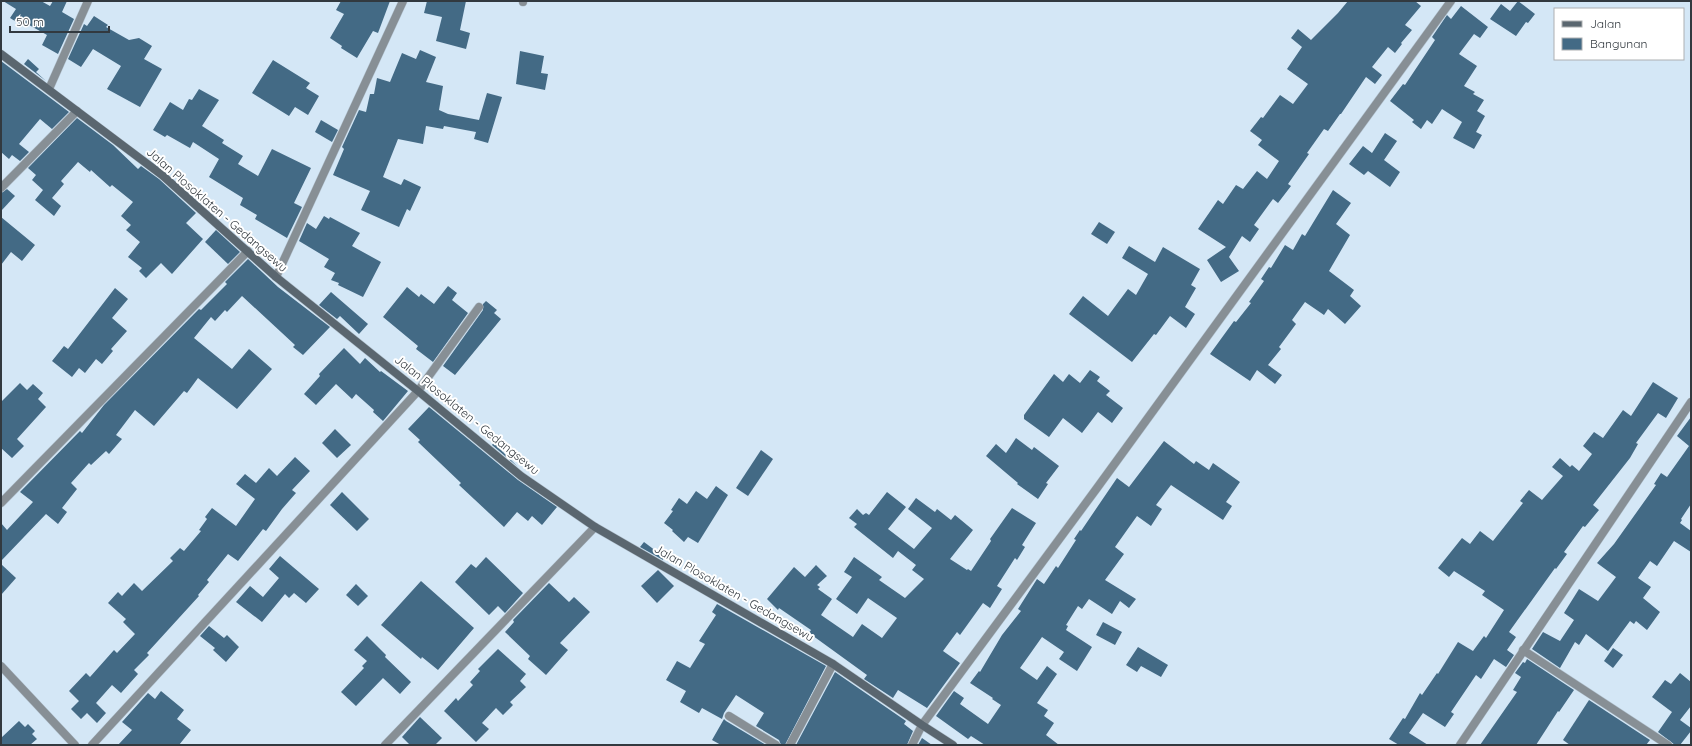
<svg xmlns="http://www.w3.org/2000/svg" width="1692" height="746" font-family="Quicksand,sans-serif">
<style>
.building{fill:#436a85}
.lines{fill:none;stroke-linecap:round;stroke-linejoin:round}
.street-casing{stroke:#b4c4d1;stroke-width:9}
.secondary-casing{stroke:#b4c4d1;stroke-width:9}
.street{stroke:#878f95;stroke-width:8}
.secondary{stroke:#5a666f;stroke-width:8}
.labels{text-anchor:middle;stroke-width:4;stroke-linejoin:round;paint-order:stroke}
.street-label{font-size:12px;fill:#32393f;stroke:#fff}
</style>
<rect width="100%" height="100%" fill="#d4e7f6"/>
<g class="building">
<polygon points="3,1 41,1 50,6 53,1 67,1 62,12 74,19 58,54 42,45 47,35 22,21 20,24 10,18 16,9"/>
<polygon points="341,1 390,1 378,33 373,31 357,58 341,48 342,46 330,38 344,14 336,10"/>
<polygon points="427,1 466,1 460,30 470,33 466,49 436,41 442,17 424,13"/>
<polygon points="1348,1 1415,1 1421,6 1405,25 1412,30 1401,43 1402,44 1395,53 1388,47 1372,67 1382,75 1375,84 1366,77 1341,114 1340,114 1328,131 1324,129 1307,153 1309,154 1288,184 1291,186 1278,203 1273,199 1254,225 1259,229 1250,242 1242,236 1229,257 1239,271 1221,282 1207,260 1226,247 1198,229 1218,200 1223,204 1236,185 1243,189 1257,171 1267,179 1279,161 1258,145 1262,140 1250,131 1261,117 1263,118 1280,95 1293,104 1308,84 1287,69 1302,47 1291,38 1298,29 1311,40 1338,13"/>
<polygon points="1518,1 1535,14 1528,23 1526,22 1516,36 1490,19 1501,4 1510,11"/>
<polygon points="1461,6 1488,27 1480,38 1474,34 1459,54 1477,66 1464,86 1475,92 1473,94 1484,100 1477,111 1485,116 1476,132 1482,135 1474,149 1453,138 1462,122 1442,109 1432,124 1427,120 1421,129 1412,122 1414,120 1390,101 1403,84 1405,85 1435,40 1432,37 1447,15 1451,19"/>
<polygon points="94,16 108,25 106,27 129,40 139,38 152,46 144,59 162,69 140,107 107,89 121,66 93,49 81,67 68,59 84,24 87,26"/>
<polygon points="420,50 436,57 426,82 443,86 439,110 448,114 479,120 487,93 502,97 488,143 474,139 476,132 444,126 443,129 426,126 423,144 398,139 383,177 401,185 404,179 421,187 410,211 407,209 399,227 361,210 370,191 333,175 344,149 342,147 359,110 366,112 370,94 374,94 377,78 390,82 402,53 416,59"/>
<polygon points="520,51 544,56 541,73 548,74 545,90 516,84"/>
<polygon points="28,59 39,69 36,72 46,81 24,64"/>
<polygon points="273,60 310,83 306,88 319,96 308,115 295,107 289,116 252,93"/>
<polygon points="1,61 69,112 52,129 40,119 19,144 29,152 20,161 12,155 9,159 1,152"/>
<polygon points="199,89 219,100 202,126 224,140 222,143 243,156 238,164 258,176 272,149 311,168 294,203 302,207 287,238 255,219 257,215 240,205 243,198 209,177 219,159 193,142 190,148 167,135 165,137 153,130 170,102 183,110 189,99 192,100"/>
<polygon points="77,118 113,145 138,169 141,166 159,179 196,213 186,223 203,239 172,274 161,263 146,278 139,271 142,268 128,257 140,242 126,230 131,225 121,216 133,202 112,185 110,187 91,170 90,172 78,162 61,181 64,184 52,198 61,206 54,216 35,200 43,190 32,180 36,175 28,168"/>
<polygon points="321,120 338,130 332,142 315,132"/>
<polygon points="1385,133 1397,141 1384,160 1400,172 1390,187 1368,171 1364,175 1349,164 1363,146 1372,153"/>
<polygon points="7,189 15,196 1,211 1,193"/>
<polygon points="1333,190 1351,203 1336,224 1350,235 1329,271 1354,290 1350,296 1361,306 1345,324 1328,309 1324,315 1305,302 1292,320 1296,324 1279,347 1281,349 1268,365 1282,375 1275,384 1257,370 1250,381 1210,354 1234,321 1236,322 1251,303 1249,302 1264,281 1261,279 1269,267 1271,268 1285,245 1293,250 1302,234 1305,236"/>
<polygon points="324,216 329,219 330,217 360,233 352,246 381,262 363,297 338,285 339,283 331,280 335,273 324,267 329,259 299,241 307,223 316,229"/>
<polygon points="1,217 35,245 22,261 11,252 1,265"/>
<polygon points="1099,222 1115,232 1107,244 1091,234"/>
<polygon points="216,230 240,252 228,264 205,242"/>
<polygon points="1129,246 1155,262 1163,247 1200,269 1191,285 1196,288 1185,307 1195,314 1186,328 1170,316 1156,335 1154,334 1132,362 1069,314 1083,296 1108,316 1128,289 1136,295 1148,274 1122,258"/>
<polygon points="248,259 278,287 330,327 303,355 293,347 295,345 242,296 227,312 225,310 215,321 211,317 194,338 232,369 249,349 272,369 237,409 198,378 187,393 184,391 154,426 135,410 116,435 122,439 109,454 106,451 91,465 89,463 71,483 77,489 62,508 67,512 58,524 46,514 1,561 1,523 7,530 33,502 20,492 80,431 82,433 104,405 199,309 201,310 227,284 225,282"/>
<polygon points="448,286 457,293 452,300 468,313 433,362 416,349 418,346 383,317 407,287 419,297 421,294 434,304"/>
<polygon points="115,288 128,299 112,318 127,331 111,349 113,351 102,364 96,359 85,373 79,368 72,377 52,361 64,346 68,349"/>
<polygon points="331,292 368,324 359,334 340,316 337,319 319,305"/>
<polygon points="486,301 497,310 494,313 501,319 455,375 443,366 483,310 483,304"/>
<polygon points="344,348 360,364 365,358 380,372 381,371 408,391 383,421 373,412 374,410 356,394 352,399 336,384 316,405 304,394 320,376 319,374"/>
<polygon points="1090,370 1100,377 1097,381 1110,391 1106,395 1123,408 1112,423 1098,412 1082,433 1063,418 1049,437 1024,419 1024,415 1054,374 1063,382 1069,374 1080,383"/>
<polygon points="1653,382 1678,398 1666,418 1658,413 1636,443 1638,444 1630,458 1593,505 1599,510 1585,527 1583,526 1564,552 1567,554 1556,569 1555,568 1509,632 1516,637 1507,650 1514,655 1506,667 1494,659 1481,679 1476,675 1451,712 1454,714 1445,727 1423,713 1409,733 1428,745 1399,745 1389,739 1403,718 1405,719 1420,693 1422,695 1437,673 1438,674 1458,642 1473,651 1484,636 1486,638 1504,610 1482,595 1485,591 1454,571 1449,577 1438,568 1462,538 1470,544 1480,531 1493,541 1523,503 1520,501 1529,490 1542,500 1563,476 1552,467 1560,458 1570,467 1572,465 1579,471 1592,454 1583,446 1594,432 1603,438 1623,410 1631,416"/>
<polygon points="20,383 27,390 33,384 43,393 38,399 46,407 17,439 24,446 12,458 1,448 1,402"/>
<polygon points="429,407 518,480 557,507 542,525 532,516 528,521 517,512 504,527 459,485 461,483 418,442 420,440 408,429"/>
<polygon points="1691,417 1691,504 1681,519 1682,520 1680,523 1691,531 1691,552 1674,541 1657,566 1650,561 1638,578 1651,587 1643,598 1660,612 1647,630 1636,621 1634,624 1630,621 1608,651 1586,634 1579,645 1575,642 1560,668 1532,649 1543,632 1560,641 1574,620 1564,613 1579,589 1598,601 1616,577 1597,563 1614,544 1656,485 1654,484 1661,473 1667,477 1689,446 1677,436"/>
<polygon points="335,429 351,445 337,458 322,443"/>
<polygon points="1016,438 1032,450 1034,447 1059,466 1046,483 1048,484 1038,499 1017,484 1018,483 986,456 996,444 1006,453"/>
<polygon points="1164,441 1194,464 1196,461 1209,470 1213,463 1240,482 1226,502 1232,506 1223,520 1171,485 1156,505 1162,509 1151,526 1137,516 1115,547 1124,554 1105,580 1136,599 1129,608 1120,601 1112,614 1089,599 1082,609 1078,606 1066,625 1068,626 1066,630 1092,647 1077,671 1059,659 1064,652 1042,637 1030,654 1020,668 1037,680 1047,666 1057,674 1037,703 1048,710 1044,716 1054,723 1046,735 1059,745 985,745 971,736 968,739 936,716 954,691 964,698 960,704 988,724 1001,705 992,699 993,698 970,683 979,671 980,672 1002,635 1021,611 1018,609 1037,579 1044,584 1056,566 1058,568 1076,540 1074,539 1080,530 1081,531 1117,478 1129,487"/>
<polygon points="494,442 503,450 502,451 518,467 492,445"/>
<polygon points="761,450 773,459 748,496 736,488"/>
<polygon points="295,457 310,471 292,490 296,493 282,509 266,531 263,529 238,561 228,554 207,580 209,582 198,595 199,596 147,653 149,655 134,670 138,674 121,693 112,685 96,703 106,713 97,723 87,713 81,719 71,709 79,701 69,691 86,673 90,677 114,650 117,653 135,634 123,622 126,619 108,603 118,592 122,596 134,583 142,591 173,561 170,558 180,548 184,551 201,531 199,530 207,519 205,517 212,508 236,526 255,499 236,484 245,474 256,483 269,468 277,476"/>
<polygon points="716,486 728,495 698,543 688,537 684,542 672,531 673,530 664,523 673,511 671,510 679,498 687,504 696,491 707,499"/>
<polygon points="342,492 369,519 357,531 330,505"/>
<polygon points="887,492 906,507 888,529 914,549 932,528 908,509 916,498 935,512 937,509 951,520 955,515 973,530 950,559 967,570 968,569 971,571 991,541 990,539 1012,508 1036,523 1022,545 1025,547 1017,560 1015,558 997,586 1002,589 990,608 983,603 960,635 957,632 943,651 960,663 927,708 898,690 893,698 864,679 867,675 809,633 811,630 779,608 778,610 767,599 794,567 805,577 816,565 827,576 817,585 820,587 818,589 832,599 821,615 853,637 862,624 882,638 897,618 868,598 857,614 836,599 852,577 844,572 854,557 882,577 879,580 905,598 924,579 912,570 916,565 898,551 893,558 854,527 857,524 849,518 857,509 863,515 866,513 869,515"/>
<polygon points="644,542 664,557 663,560 640,547"/>
<polygon points="280,556 319,589 306,603 294,593 289,598 285,594 262,622 236,602 250,586 263,597 279,578 269,569"/>
<polygon points="486,557 523,593 505,613 498,606 489,615 455,582 471,564 476,568"/>
<polygon points="1,564 16,578 1,595"/>
<polygon points="658,570 674,586 657,603 641,586"/>
<polygon points="421,581 474,628 438,670 422,657 421,659 381,625"/>
<polygon points="549,583 569,602 574,597 590,612 560,643 568,650 546,675 528,659 530,656 505,632 514,622 513,620"/>
<polygon points="356,584 368,596 358,606 346,595"/>
<polygon points="717,604 826,666 785,745 781,745 779,740 756,726 764,713 736,695 724,713 722,719 702,708 699,713 680,702 686,691 666,680 677,661 690,668 705,644 699,641 716,615 712,612"/>
<polygon points="1103,622 1122,632 1115,645 1096,635"/>
<polygon points="209,626 224,638 227,635 239,647 226,662 213,650 215,648 200,636"/>
<polygon points="367,636 386,655 385,657 411,682 400,694 383,678 356,706 341,692 364,668 362,666 367,661 354,650"/>
<polygon points="1138,647 1168,665 1161,677 1141,666 1137,672 1126,665"/>
<polygon points="1613,648 1623,655 1613,668 1604,661"/>
<polygon points="498,649 526,674 520,681 526,687 510,702 513,705 503,715 496,708 482,723 489,729 476,742 444,711 456,698 458,701 473,685 470,682 480,671 478,669"/>
<polygon points="1527,659 1574,690 1559,712 1558,711 1536,745 1480,745 1517,692 1513,690 1521,677 1515,673 1523,662 1525,663"/>
<polygon points="835,672 906,721 904,724 913,731 907,745 796,745"/>
<polygon points="1680,673 1691,682 1691,706 1680,720 1691,728 1691,731 1680,745 1675,745 1658,732 1672,712 1652,697 1665,680 1671,684"/>
<polygon points="161,691 184,710 177,719 191,730 179,745 118,745 132,730 122,722 148,693 155,699"/>
<polygon points="1589,700 1650,740 1646,745 1570,745 1563,740"/>
<polygon points="420,717 442,738 435,745 410,745 402,737"/>
<polygon points="724,719 726,721 766,745 721,745 712,740"/>
<polygon points="19,721 25,727 28,724 35,731 32,734 37,739 30,745 1,745 1,738"/>
<polygon points="922,738 932,745 918,745"/>
</g>
<g class="lines">
<defs>
<g id="street">
<polyline points="523,2 523,1"/>
<polyline points="49,89 88,1"/>
<polyline points="1,188 77,111"/>
<polyline points="276,277 403,1"/>
<polyline points="1,503 248,251"/>
<polyline points="1523,650 1668,745"/>
<polyline points="1,666 75,745"/>
<polyline points="729,716 776,745"/>
<polyline points="92,745 418,391 479,307"/>
<polyline points="385,745 595,527"/>
<polyline points="790,745 833,664"/>
<polyline points="912,745 922,725 1097,488 1451,1"/>
<polyline points="1460,745 1691,402"/>
</g>
<polyline id="secondary" points="1,54 162,175 276,277 418,391 521,476 595,527 833,664 922,725 953,745"/>
</defs>
<use href="#street" class="street-casing"/>
<use href="#secondary" class="secondary-casing"/>
<use href="#street" class="street"/>
<use href="#secondary" class="secondary"/>
</g>
<g class="labels">
<g class="street-label">
<text transform="translate(217 210) rotate(41)" y="4">Jalan Plosoklaten - Gedangsewu</text>
<text transform="translate(467 415) rotate(39)" y="4">Jalan Plosoklaten - Gedangsewu</text>
<text transform="translate(734 593) rotate(30)" y="4">Jalan Plosoklaten - Gedangsewu</text>
</g>
</g>
<rect width="1692" height="746" fill="none" stroke="#32393f" stroke-width="4"/>
<rect x="1554" y="8" width="130" height="52" fill="#ffffff" stroke="#adb0b2"/>
<rect x="1562" y="21" width="20" height="6" fill="#5a666f" stroke="#adb0b2"/>
<text x="1590" y="28" font-size="12" fill="#32393f">Jalan</text>
<rect x="1562" y="38" width="20" height="12" fill="#436a85" stroke="#adb0b2"/>
<text x="1590" y="48" font-size="12" fill="#32393f">Bangunan</text>
<path d="M10 26v6h99v-6" fill="none" stroke="#32393f" stroke-width="2"/>
<text x="16" y="26" font-size="12" fill="#32393f" stroke="#ffffff" stroke-width="3" paint-order="stroke">50 m</text>
</svg>
